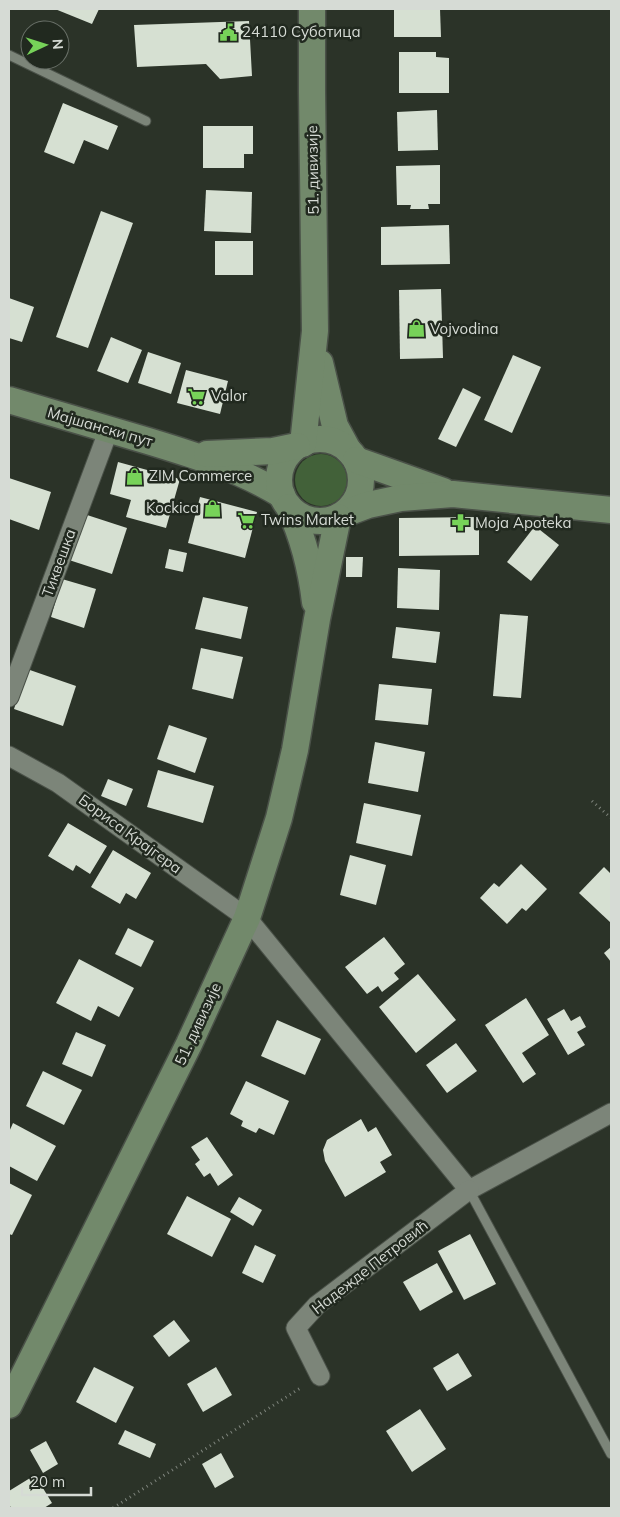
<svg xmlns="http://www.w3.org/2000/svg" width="620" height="1517" font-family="Mulish,sans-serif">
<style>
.green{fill:#426139}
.building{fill:#d6e0d2}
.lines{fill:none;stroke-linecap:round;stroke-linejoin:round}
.lane-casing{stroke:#4a5148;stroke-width:11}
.street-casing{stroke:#4a5148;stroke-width:21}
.secondary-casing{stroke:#4a5148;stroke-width:29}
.path{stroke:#7f857d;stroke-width:3;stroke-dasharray:1 4;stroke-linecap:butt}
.lane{stroke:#7c8579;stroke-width:9}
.street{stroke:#7c8579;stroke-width:19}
.secondary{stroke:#72896b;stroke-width:26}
.labels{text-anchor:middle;stroke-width:5;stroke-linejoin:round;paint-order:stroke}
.poi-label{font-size:15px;fill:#d6dbd5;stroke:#21291f;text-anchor:start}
.street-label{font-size:15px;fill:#d6dbd5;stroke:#21291f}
</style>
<rect width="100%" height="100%" fill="#2b3328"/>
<circle class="green" cx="321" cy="480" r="26"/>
<g class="building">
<polygon points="55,9 99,9 92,24"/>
<polygon points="394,9 440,9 441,37 394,37"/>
<polygon points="249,21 252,76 220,79 206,64 137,67 134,25"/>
<polygon points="399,52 436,52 436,57 449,58 449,93 399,93"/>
<polygon points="63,103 118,126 108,150 84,140 74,164 44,152"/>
<polygon points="437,110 438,150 398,151 397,112"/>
<polygon points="203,126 253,126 253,154 244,154 244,168 203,168"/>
<polygon points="440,165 440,204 428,204 429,209 410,209 411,205 397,205 396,166"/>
<polygon points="206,190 252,192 251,233 204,231"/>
<polygon points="101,211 133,223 88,348 56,337"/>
<polygon points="449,225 450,264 381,265 381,227"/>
<rect x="215" y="241" width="38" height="34"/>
<polygon points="441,289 443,358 400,359 399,290"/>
<polygon points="9,298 34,307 22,342 9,338"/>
<polygon points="111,337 142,350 128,383 97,371"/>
<polygon points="148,352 181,363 171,394 138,383"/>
<polygon points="513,355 541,367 512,433 484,420"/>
<polygon points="186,370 228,381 220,414 177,403"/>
<polygon points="463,388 481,397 456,447 438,439"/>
<polygon points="118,462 180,479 166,528 126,517 131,500 110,494"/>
<polygon points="9,478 51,492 39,530 9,519"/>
<polygon points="200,497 257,512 245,558 188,543"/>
<polygon points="84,514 127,528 112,574 69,560"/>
<polygon points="479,517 479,555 399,556 399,518"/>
<polygon points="535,526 559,545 531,581 507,562"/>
<polygon points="169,549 187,553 183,572 165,568"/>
<polygon points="346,557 363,557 362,577 346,577"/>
<polygon points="398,568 440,570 439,610 397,608"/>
<polygon points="62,579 96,589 84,628 51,617"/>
<polygon points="203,597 248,607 241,639 195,629"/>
<polygon points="500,614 528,616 521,698 493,696"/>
<polygon points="396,627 440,632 436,663 392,658"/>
<polygon points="201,648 243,657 233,699 192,689"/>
<polygon points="27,669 76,686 63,726 14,709"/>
<polygon points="379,684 432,689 428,725 375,720"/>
<polygon points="169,725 207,738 195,773 157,759"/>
<polygon points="375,742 425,752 418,792 368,783"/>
<polygon points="158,770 214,786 203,823 147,807"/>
<polygon points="108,779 133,789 126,806 101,796"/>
<polygon points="364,803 421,815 412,856 356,843"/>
<polygon points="68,823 107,846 90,874 76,865 73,871 48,856"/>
<polygon points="113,850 151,873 136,899 126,893 120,904 91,887"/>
<polygon points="350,855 386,865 376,905 340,895"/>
<polygon points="521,864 547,889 526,911 522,908 507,924 480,898 494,883 499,887"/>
<polygon points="604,867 611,874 611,923 579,893"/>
<polygon points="128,928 154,941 141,967 115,954"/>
<polygon points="384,937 405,964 394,973 399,979 382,992 378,986 367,994 345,967"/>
<polygon points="611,947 611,962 604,953"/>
<polygon points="79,959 134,988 119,1017 98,1006 91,1021 56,1003"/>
<polygon points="418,974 456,1020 416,1053 379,1007"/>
<polygon points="526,998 549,1035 522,1053 536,1074 523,1083 485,1025"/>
<polygon points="564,1009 571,1021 580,1016 586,1027 577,1032 585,1045 568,1055 547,1019"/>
<polygon points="277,1020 321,1039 305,1075 261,1056"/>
<polygon points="76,1032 106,1045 92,1077 62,1064"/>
<polygon points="456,1043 477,1071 447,1093 426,1065"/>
<polygon points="43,1071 82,1090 64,1125 26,1106"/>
<polygon points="246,1081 289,1101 274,1135 259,1128 256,1133 241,1126 243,1121 230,1114"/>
<polygon points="361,1119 368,1132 376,1127 392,1155 380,1162 386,1172 345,1197 325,1161 323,1150 327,1140"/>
<polygon points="13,1123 56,1146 37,1181 9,1166 9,1132"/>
<polygon points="207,1137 233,1175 218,1186 210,1173 204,1177 195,1164 200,1160 191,1147"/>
<polygon points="9,1183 32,1195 12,1235 9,1234"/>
<polygon points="187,1196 231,1219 212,1257 167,1234"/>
<polygon points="239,1197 262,1210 253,1226 230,1212"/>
<polygon points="470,1234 496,1284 464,1300 438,1251"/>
<polygon points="255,1245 276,1255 263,1283 242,1273"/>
<polygon points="437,1263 453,1292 420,1311 403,1282"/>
<polygon points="174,1320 190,1341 169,1357 153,1336"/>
<polygon points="458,1353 472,1376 447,1391 433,1368"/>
<polygon points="94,1367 134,1387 116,1423 76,1402"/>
<polygon points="216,1367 232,1395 203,1412 187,1384"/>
<polygon points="420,1409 446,1449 412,1472 386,1431"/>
<polygon points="125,1430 156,1444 150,1458 118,1444"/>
<polygon points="46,1441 58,1464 43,1473 30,1450"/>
<polygon points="221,1453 234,1477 215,1488 202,1464"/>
<polygon points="35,1475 52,1503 44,1508 11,1508 9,1504 9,1491"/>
</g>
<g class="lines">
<defs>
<g id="lane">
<polyline points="9,55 146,121"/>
<polyline points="469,1190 611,1454"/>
</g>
<g id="street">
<polyline points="9,697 109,429"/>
<polyline points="9,756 58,783 247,918 469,1190 611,1113"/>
<polyline points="320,1376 296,1328 317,1305 469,1190"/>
</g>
<g id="secondary">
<polyline points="320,363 335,426 348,450"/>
<path d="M9 400C55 414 102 427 148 441 194 455 240 469 282 495"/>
<circle cx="320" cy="480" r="41"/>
<polyline points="303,444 315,331 312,92 312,9"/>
<polyline points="207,454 273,451 297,446"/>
<polyline points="356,460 443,491"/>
<path d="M289 507C303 537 311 568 315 602"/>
<polyline points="344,514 368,505 401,498 453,494 611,510"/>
<polyline points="9,1405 189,1044 247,918 279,818 295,750 317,619 338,517"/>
</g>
</defs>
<use href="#lane" class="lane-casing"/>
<use href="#street" class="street-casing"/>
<use href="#secondary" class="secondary-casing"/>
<g class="path">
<polyline points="592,801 611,818"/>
<polyline points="113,1508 302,1387"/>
</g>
<use href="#lane" class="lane"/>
<use href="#street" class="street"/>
<use href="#secondary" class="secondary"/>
</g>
<defs>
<symbol id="civic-bare" viewBox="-9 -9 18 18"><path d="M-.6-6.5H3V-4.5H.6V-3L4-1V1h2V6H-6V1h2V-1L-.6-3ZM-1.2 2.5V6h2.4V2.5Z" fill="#77d259" stroke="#21291f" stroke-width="2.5" paint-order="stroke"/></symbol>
<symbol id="shop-bare" viewBox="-9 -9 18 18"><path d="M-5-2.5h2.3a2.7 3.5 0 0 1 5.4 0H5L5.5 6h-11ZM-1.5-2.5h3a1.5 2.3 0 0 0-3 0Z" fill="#77d259" stroke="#21291f" stroke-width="2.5" paint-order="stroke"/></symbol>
<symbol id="supermarket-bare" viewBox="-9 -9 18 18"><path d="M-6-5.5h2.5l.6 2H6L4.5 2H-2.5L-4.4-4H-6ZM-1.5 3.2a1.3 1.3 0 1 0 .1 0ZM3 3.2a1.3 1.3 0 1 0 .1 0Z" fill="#77d259" stroke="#21291f" stroke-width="2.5" paint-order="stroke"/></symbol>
<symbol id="pharmacy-bare" viewBox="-9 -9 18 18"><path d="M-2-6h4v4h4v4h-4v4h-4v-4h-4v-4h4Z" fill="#77d259" stroke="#21291f" stroke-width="2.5" paint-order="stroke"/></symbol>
</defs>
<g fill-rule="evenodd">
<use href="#civic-bare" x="216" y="20" width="25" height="25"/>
<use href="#shop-bare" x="404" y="316" width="25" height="25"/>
<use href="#supermarket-bare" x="184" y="384" width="25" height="25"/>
<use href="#shop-bare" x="122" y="464" width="25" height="25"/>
<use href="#shop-bare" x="200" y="496" width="25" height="25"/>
<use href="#supermarket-bare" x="234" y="508" width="25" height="25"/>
<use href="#pharmacy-bare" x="448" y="510" width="25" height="25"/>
</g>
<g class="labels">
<g class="poi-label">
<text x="242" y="37">24110 Суботица</text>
<text x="430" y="334">Vojvodina</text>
<text x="211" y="401">Valor</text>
<text x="149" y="481">ZIM Commerce</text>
<text x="199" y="513" text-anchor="end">Kockica</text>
<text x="261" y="525">Twins Market</text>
<text x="475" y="528">Moja Apoteka</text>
</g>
<g class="street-label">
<text transform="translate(313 170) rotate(-91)" y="5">51. дивизије</text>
<text transform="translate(100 427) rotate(16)" y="5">Мајшански пут</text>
<text transform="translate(59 563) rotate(-70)" y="5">Тиквешка</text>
<text transform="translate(130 834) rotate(36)" y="5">Бориса Крајгера</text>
<text transform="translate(198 1024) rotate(-65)" y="5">51. дивизије</text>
<text transform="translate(370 1267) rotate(-38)" y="5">Надежде Петровић</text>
</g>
</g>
<rect width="620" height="1517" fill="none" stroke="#d6dbd5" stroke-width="20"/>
<g transform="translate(45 45) rotate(86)"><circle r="24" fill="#21291f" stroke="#697068"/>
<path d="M0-4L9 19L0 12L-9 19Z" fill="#77d259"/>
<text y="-8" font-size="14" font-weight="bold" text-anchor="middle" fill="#d6dbd5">N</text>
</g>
<path d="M22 1487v8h69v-8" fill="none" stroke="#d6dbd5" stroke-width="2.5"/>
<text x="30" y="1487" font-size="15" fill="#d6dbd5" stroke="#21291f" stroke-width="4" paint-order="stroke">20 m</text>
</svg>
